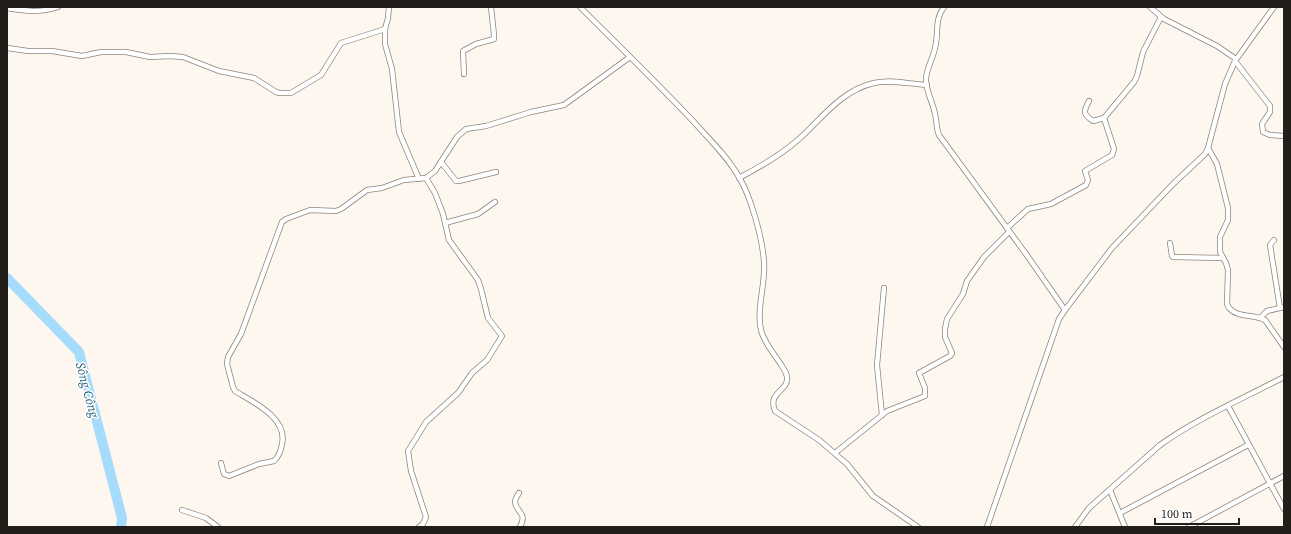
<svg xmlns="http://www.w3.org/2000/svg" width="1291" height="534" font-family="'Source Serif 4',serif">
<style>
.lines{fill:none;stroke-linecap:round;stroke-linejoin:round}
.river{stroke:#a6dcfb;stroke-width:10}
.street-casing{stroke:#8c847c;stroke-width:6}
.street{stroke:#fff;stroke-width:4.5}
.labels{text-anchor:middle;stroke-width:3;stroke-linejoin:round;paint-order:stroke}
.water-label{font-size:13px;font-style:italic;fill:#165776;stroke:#fff}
</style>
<rect width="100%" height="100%" fill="#fef7ef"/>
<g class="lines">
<polyline class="river" points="7,278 79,352 122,518 121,527"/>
<defs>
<g id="street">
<polyline points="389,7 388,18 385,29 385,44 392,69 399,132 419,179"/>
<path d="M580 7C618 45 656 82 693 121 709 139 727 156 739 177 751 197 762 237 764 261 766 283 756 309 761 330 764 343 775 355 782 366 784 370 787 373 787 377 789 391 767 392 775 411L819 440 847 464 873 496 918 527"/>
<path d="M944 7C934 20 939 34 935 48 933 58 927 68 926 78 925 90 933 102 935 114 937 121 936 128 939 135L1026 254 1065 310"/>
<polyline points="1150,7 1164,19 1217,46 1236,59"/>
<path d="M7 8C25 11 41 13 58 7"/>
<polyline points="7,48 28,51 52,51 82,56 101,52 126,52 150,57 170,56 183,57 219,71 254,78 276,92 280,93 291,93 321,75 341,43 385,29"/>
<polyline points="1235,61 1270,106 1270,112 1262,124 1263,132 1270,135 1284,136"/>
<polyline points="464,74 463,51 476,44 494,39 494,35 491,7"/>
<polyline points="1104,118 1134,82 1137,76 1143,52 1161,17"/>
<path d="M1208 148 1217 164 1228 208V220L1220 237V252L1226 263 1228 270 1227 304 1229 308C1238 318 1254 314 1265 320L1284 347"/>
<polyline points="441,162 456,181 459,181 496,172"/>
<path d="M739 178C760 167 781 155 799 139 822 118 842 90 874 83 890 79 910 84 927 85"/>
<polyline points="445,223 478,214 495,202"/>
<path d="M1007 228 1028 209 1051 204 1086 185 1088 180 1085 171 1112 155 1114 149 1104 118 1093 121C1083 114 1083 112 1089 101"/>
<polyline points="1274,240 1270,245 1280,308"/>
<polyline points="1170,243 1172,256 1173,257 1223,258"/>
<polyline points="1261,317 1267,311 1284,307"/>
<polyline points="1228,406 1284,509"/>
<polyline points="882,415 877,365 884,288"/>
<polyline points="835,453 887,411 925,396 925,388 919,373 950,356 952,353 945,337 945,329 947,319 963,294 967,281 984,257 1009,232"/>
<path d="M221 463 224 474 229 476 259 464 274 461C279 456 281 451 282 444 288 418 253 402 235 391L233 387 227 364 228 357 241 334 282 222 286 219 310 210 336 211 341 209 367 190 382 188 404 180 426 178 435 171 457 137 466 129 486 126 531 112 564 105 630 57"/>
<polyline points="1110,490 1125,527"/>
<path d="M519 493C517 496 515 499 515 502 516 513 528 512 520 527"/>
<polyline points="182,510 206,518 218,527"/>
<polyline points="1120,513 1248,445"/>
<polyline points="419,527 423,524 426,517 411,471 408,451 426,422 458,393 472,373 487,360 502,336 488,318 481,289 478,280 449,240 443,214 435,193 426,178"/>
<polyline points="987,527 1059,319 1065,310 1112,248 1173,184 1205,154 1208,148 1225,84 1235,61 1274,7"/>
<path d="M1075 527 1089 508 1160 445C1198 418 1242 399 1284 377"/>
<polyline points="1189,527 1284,476"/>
</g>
</defs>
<use href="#street" class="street-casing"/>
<use href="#street" class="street"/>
</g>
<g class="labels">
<g class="water-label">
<text transform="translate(88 390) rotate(75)" y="5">Sông Công</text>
</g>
</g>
<rect width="1291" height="534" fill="none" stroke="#221f1b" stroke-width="16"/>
<path d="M1155 518v6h84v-6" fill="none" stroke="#221f1b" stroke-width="2"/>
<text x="1161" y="518" font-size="12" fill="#221f1b" stroke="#ffffff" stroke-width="3" paint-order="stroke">100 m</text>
</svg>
